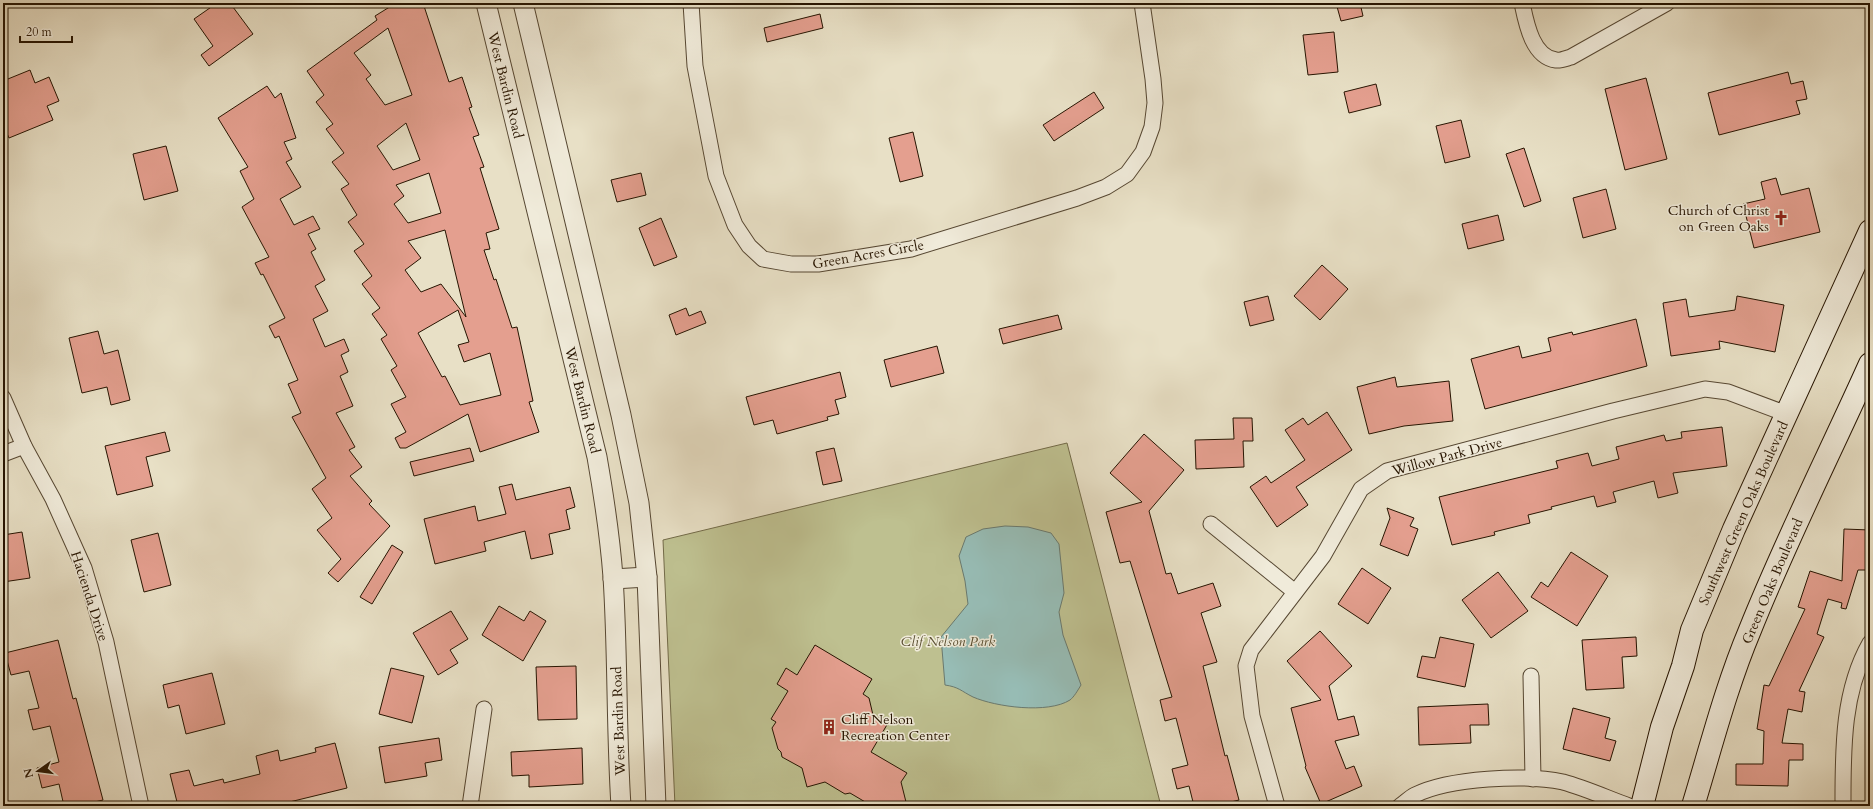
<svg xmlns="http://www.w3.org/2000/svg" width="1873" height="809" font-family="Cardo,serif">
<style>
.green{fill:#bec090;stroke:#726a48}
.water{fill:#97bdb6;stroke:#6a796e}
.building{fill:#e49f8f;stroke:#261401;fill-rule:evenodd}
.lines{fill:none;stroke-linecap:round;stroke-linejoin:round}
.minor-casing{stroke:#564732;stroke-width:17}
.tertiary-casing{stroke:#564732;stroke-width:21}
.secondary-casing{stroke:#261401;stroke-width:24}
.minor{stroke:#f0ebda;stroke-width:15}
.tertiary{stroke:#f0ebda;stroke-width:19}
.secondary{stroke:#f0ebda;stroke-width:22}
.labels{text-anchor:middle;stroke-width:3;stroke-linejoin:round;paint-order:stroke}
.street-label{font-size:14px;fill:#261401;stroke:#f0ebda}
.poi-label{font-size:14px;fill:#261401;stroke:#f0ebda;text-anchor:end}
.park-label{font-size:14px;font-style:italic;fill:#5b5033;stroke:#f0ebda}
</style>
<rect width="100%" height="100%" fill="#e8e0c6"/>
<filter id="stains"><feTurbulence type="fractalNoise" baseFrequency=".005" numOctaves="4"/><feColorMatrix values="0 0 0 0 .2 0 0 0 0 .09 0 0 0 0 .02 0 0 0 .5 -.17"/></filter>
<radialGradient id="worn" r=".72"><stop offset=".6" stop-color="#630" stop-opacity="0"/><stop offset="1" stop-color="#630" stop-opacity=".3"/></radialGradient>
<polygon class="green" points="1067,443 1161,806 675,806 663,540"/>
<path class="water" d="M1005 526 1028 527 1051 533 1059 544 1064 593 1059 612 1063 635 1081 685C1078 690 1074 697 1070 700 1048 714 996 707 973 697 961 691 959 687 945 685L941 637 968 604 965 581 959 556 966 537 983 529Z"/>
<g class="building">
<polygon points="217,3 230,3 253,34 209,66 201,55 213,46 194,19"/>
<path d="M396 3H423L449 82 462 77 472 107 469 108 479 135 473 137 484 167 480 168 499 229 486 233 490 249 484 250 494 280 496 279 512 328 517 327 533 401 529 402 539 432 480 452 468 414 406 448H400L395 438 406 432 391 404 406 397 391 370 397 366 381 339 387 335 372 314 380 308 362 284 372 276 354 251 364 244 348 222 357 215 341 189 349 184 332 162 344 153 326 129 333 124 316 102 324 95 307 71 377 20 375 16ZM388 28 412 95 385 105 366 79 371 75 354 53ZM406 123 420 160 393 170 377 146ZM429 173 441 213 408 223 394 204 404 196 396 185ZM445 230 458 284 466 317 441 284 421 292 405 270 421 258 408 241ZM458 310 469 342 458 345 464 362 490 353 501 395 460 405 445 376 442 377 418 333Z"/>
<polygon points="1336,3 1360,3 1363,16 1341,21"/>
<polygon points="820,14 823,28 767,42 764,28"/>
<polygon points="1334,32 1338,72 1308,75 1303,35"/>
<polygon points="30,70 35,83 49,77 59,101 47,106 53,120 9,138 3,124 3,81"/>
<polygon points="1788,72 1791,84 1803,81 1807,99 1796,101 1800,114 1719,135 1708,93"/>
<polygon points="1646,78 1667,159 1625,170 1605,89"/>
<polygon points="1376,84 1381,105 1349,113 1344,92"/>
<polygon points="267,86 275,98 281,93 296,138 284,142 292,159 286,162 301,187 280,199 294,225 313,216 320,229 308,234 316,249 311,252 325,280 315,286 328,311 313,319 325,347 344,339 349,351 341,355 348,372 340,376 353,406 336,413 355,447 349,450 362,467 350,476 372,501 369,504 390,526 338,582 328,573 341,559 317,530 332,518 312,489 326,478 292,417 301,413 288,384 298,380 279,336 275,338 269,326 285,318 263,274 261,275 255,263 269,257 242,207 254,199 240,171 248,167 218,118"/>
<polygon points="1094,92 1104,108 1054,141 1043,125"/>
<polygon points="1461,120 1470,157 1445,163 1436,126"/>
<polygon points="913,132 923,176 900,182 889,138"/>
<polygon points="166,146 178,191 144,200 133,154"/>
<polygon points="1524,148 1541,201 1524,207 1506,154"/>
<polygon points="641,173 646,195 617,202 611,180"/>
<polygon points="1776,178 1781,195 1809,188 1820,232 1754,248 1743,204 1765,199 1761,182"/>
<polygon points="1606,189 1616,229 1583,238 1573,198"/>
<polygon points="1498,215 1504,240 1468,249 1462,224"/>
<polygon points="661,218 677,257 654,266 639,228"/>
<polygon points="1322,265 1348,289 1320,320 1294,296"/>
<polygon points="1268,296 1274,320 1250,326 1244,302"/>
<polygon points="1737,296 1784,305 1775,352 1719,341 1720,349 1671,356 1663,303 1686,299 1689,317 1735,310"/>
<polygon points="686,308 689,316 701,311 706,323 676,335 669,315"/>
<polygon points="1058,315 1062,329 1003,344 999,329"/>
<polygon points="1636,319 1647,366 1485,409 1471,359 1519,346 1522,358 1551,351 1548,338 1572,332 1573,335"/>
<polygon points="98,331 104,354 118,350 130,400 111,405 107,387 82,393 69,338"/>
<polygon points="937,346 944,373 891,387 884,360"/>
<polygon points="840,372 846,397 835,400 839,414 827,417 828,420 777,434 773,420 754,425 746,397"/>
<polygon points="1395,377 1397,387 1449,381 1453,421 1404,426 1369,434 1357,387"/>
<polygon points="1327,412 1352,450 1296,487 1308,505 1277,527 1250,487 1266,476 1271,483 1305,460 1285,430 1303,418 1308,425"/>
<polygon points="1233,418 1252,418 1253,441 1243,441 1244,467 1196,469 1195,440 1234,439"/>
<polygon points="1722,427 1727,466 1673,473 1678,493 1658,498 1654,481 1613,492 1616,502 1597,507 1594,496 1551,507 1552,509 1528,515 1530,523 1494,532 1495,535 1452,545 1439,497 1558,468 1556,461 1588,453 1592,466 1619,459 1616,447 1664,435 1666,441 1682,438 1681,432"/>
<polygon points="165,432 170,451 146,457 153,486 117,495 105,446"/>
<polygon points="1144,434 1184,470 1149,511 1166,574 1171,573 1178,594 1213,583 1221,606 1201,613 1217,662 1203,666 1225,756 1227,755 1239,800 1215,806 1194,806 1189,786 1177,789 1172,769 1188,765 1176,718 1165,721 1160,700 1172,697 1130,561 1120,563 1106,512 1142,502 1110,473"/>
<polygon points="470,448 474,461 414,476 410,462"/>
<polygon points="834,448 842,481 823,485 816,452"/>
<polygon points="512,484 516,500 570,487 575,507 566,510 570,529 549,534 553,554 531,559 525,531 484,542 486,551 435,564 424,519 475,506 478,521 506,514 499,487"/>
<polygon points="1387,508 1414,518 1410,526 1418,529 1408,556 1380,545 1390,518"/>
<polygon points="1844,529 1870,530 1870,570 1858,570 1846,609 1841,608 1842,603 1828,599 1817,634 1824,637 1799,691 1805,692 1802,712 1788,709 1782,743 1803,744 1803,760 1789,760 1788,786 1736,785 1736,764 1763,764 1764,731 1757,729 1764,685 1769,686 1805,609 1798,607 1810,571 1842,581"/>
<polygon points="22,532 30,578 3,582 3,535"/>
<polygon points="158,533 171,585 144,592 131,540"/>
<polygon points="392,545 403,552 372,604 360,597"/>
<polygon points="1571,552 1608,576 1577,626 1531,597 1541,582 1548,587"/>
<polygon points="1362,568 1391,588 1368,624 1338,604"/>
<polygon points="1498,572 1528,611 1491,638 1462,600"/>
<polygon points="499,606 524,621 530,611 546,621 523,661 482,635"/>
<polygon points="451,611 468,639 450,650 458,663 438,675 413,633"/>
<polygon points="1320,631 1352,666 1329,686 1338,720 1354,716 1359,735 1335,741 1346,769 1354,766 1362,786 1321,804 1305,767 1306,766 1291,708 1321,700 1287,661"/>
<polygon points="1440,637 1474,644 1465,687 1417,677 1422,656 1435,658"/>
<polygon points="1636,637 1637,656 1622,657 1624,688 1586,690 1582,640"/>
<polygon points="58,640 73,699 76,698 103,800 78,806 64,806 59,784 42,788 37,768 59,762 50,726 33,730 28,710 39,708 29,671 11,675 5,653"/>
<polygon points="815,645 872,679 863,694 869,698 873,715 888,723 871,752 907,773 901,782 907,806 872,806 850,793 845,794 825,782 807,787 802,768 782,757 781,752 778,749 772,728 776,722 771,719 788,691 777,684 786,668 797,675"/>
<polygon points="576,666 577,719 538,720 536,667"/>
<polygon points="391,668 424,676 412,723 379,714"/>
<polygon points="212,673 225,724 186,734 179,705 168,708 163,685"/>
<polygon points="1488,704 1489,725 1470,725 1471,743 1419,745 1418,707"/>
<polygon points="1573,708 1610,718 1605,738 1616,741 1610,761 1563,749"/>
<polygon points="439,738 442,760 425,763 427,776 385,783 379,747"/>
<polygon points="335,743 347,788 273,806 178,806 170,774 189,770 194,786 223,779 224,783 260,774 256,756 278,750 280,761 316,752 315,748"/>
<polygon points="582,748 583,784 529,787 529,775 512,776 511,752"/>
</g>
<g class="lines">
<defs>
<g id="minor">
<polyline points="691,3 695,66 716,176 735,225 749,246 763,259 791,264 818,264 911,249 1077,198 1106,187 1127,174 1143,152 1152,127 1155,103 1153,79 1142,3"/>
<path d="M1522 3C1526 22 1532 57 1556 60 1560 61 1567 58 1571 57L1667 3"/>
<polyline points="3,398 24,446 53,499 84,568 106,642 141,806"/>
<polyline points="3,454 24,446"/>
<polyline points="1211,524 1295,592"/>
<polyline points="1531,676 1533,779"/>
<polyline points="470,806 484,709"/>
<polyline points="1277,806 1252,716 1246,666 1251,650 1323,556 1361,489 1387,471 1613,411 1705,389 1728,392 1787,414"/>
<path d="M1400 806C1405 803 1409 798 1415 795 1449 778 1526 774 1563 782 1585 788 1607 798 1629 806"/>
<path d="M1843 806C1843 751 1842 692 1870 643"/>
</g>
<g id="tertiary">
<path d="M486 3 597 457C604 497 610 537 613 577 618 653 616 730 621 806"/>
<polyline points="523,3 621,415 639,503 647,577 656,806"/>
<polyline points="613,579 647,577"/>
</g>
<g id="secondary">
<polyline points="1642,806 1662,727 1683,666 1692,630 1734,529 1870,231"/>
<path d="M1693 806C1711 747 1726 687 1750 630 1786 540 1830 453 1870 364"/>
</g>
</defs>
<use href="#minor" class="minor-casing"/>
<use href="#tertiary" class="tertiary-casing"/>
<use href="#secondary" class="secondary-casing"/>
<use href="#minor" class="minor"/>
<use href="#tertiary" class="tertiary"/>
<use href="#secondary" class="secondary"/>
</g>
<defs>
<symbol id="church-bare" viewBox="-9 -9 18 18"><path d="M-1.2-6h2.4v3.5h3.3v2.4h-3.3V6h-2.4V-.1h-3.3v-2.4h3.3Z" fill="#8f2418" stroke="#f0ebda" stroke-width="2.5" paint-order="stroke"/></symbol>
<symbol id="building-bare" viewBox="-9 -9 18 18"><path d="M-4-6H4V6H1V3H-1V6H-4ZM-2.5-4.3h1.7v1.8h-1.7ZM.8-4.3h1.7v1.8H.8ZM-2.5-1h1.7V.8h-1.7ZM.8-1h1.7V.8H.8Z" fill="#8f2418" stroke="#f0ebda" stroke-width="2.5" paint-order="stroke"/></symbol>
</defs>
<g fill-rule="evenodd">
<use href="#church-bare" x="1770" y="207" width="22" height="22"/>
<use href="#building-bare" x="818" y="716" width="22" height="22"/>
</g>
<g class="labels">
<g class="street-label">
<text transform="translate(506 85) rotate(76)" y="5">West Bardin Road</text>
<text transform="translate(868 254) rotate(-10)" y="5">Green Acres Circle</text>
<text transform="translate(583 400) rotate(76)" y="5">West Bardin Road</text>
<text transform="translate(1447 456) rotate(-15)" y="5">Willow Park Drive</text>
<text transform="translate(1743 513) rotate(-66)" y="5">Southwest Green Oaks Boulevard</text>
<text transform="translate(1772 581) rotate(-67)" y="5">Green Oaks Boulevard</text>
<text transform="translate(90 596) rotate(72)" y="5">Hacienda Drive</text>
<text transform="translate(618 721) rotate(-92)" y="5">West Bardin Road</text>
</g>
<g class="poi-label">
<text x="1769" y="215">Church of Christ<tspan x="1769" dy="16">on Green Oaks</tspan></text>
<text x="841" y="724" text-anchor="start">Cliff Nelson<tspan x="841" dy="16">Recreation Center</tspan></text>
</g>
<g class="park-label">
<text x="948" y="646">Clif Nelson Park</text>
</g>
</g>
<rect width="1873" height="809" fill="none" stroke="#e8e0c6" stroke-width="16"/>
<rect x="4" y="4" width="1865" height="801" fill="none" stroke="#261401" stroke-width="2"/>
<rect x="8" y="8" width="1857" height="793" fill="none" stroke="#261401"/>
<g transform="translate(38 771) rotate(256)" stroke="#f0ebda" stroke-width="3" paint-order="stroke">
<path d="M0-3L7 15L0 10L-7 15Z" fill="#261401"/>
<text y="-6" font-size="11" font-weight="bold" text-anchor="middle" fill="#261401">N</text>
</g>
<path d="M20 36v6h52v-6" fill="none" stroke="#261401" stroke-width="2"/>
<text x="26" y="36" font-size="12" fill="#261401" stroke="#f0ebda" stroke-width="3" paint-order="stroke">20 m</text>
<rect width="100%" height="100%" filter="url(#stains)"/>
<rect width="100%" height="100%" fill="url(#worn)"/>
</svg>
